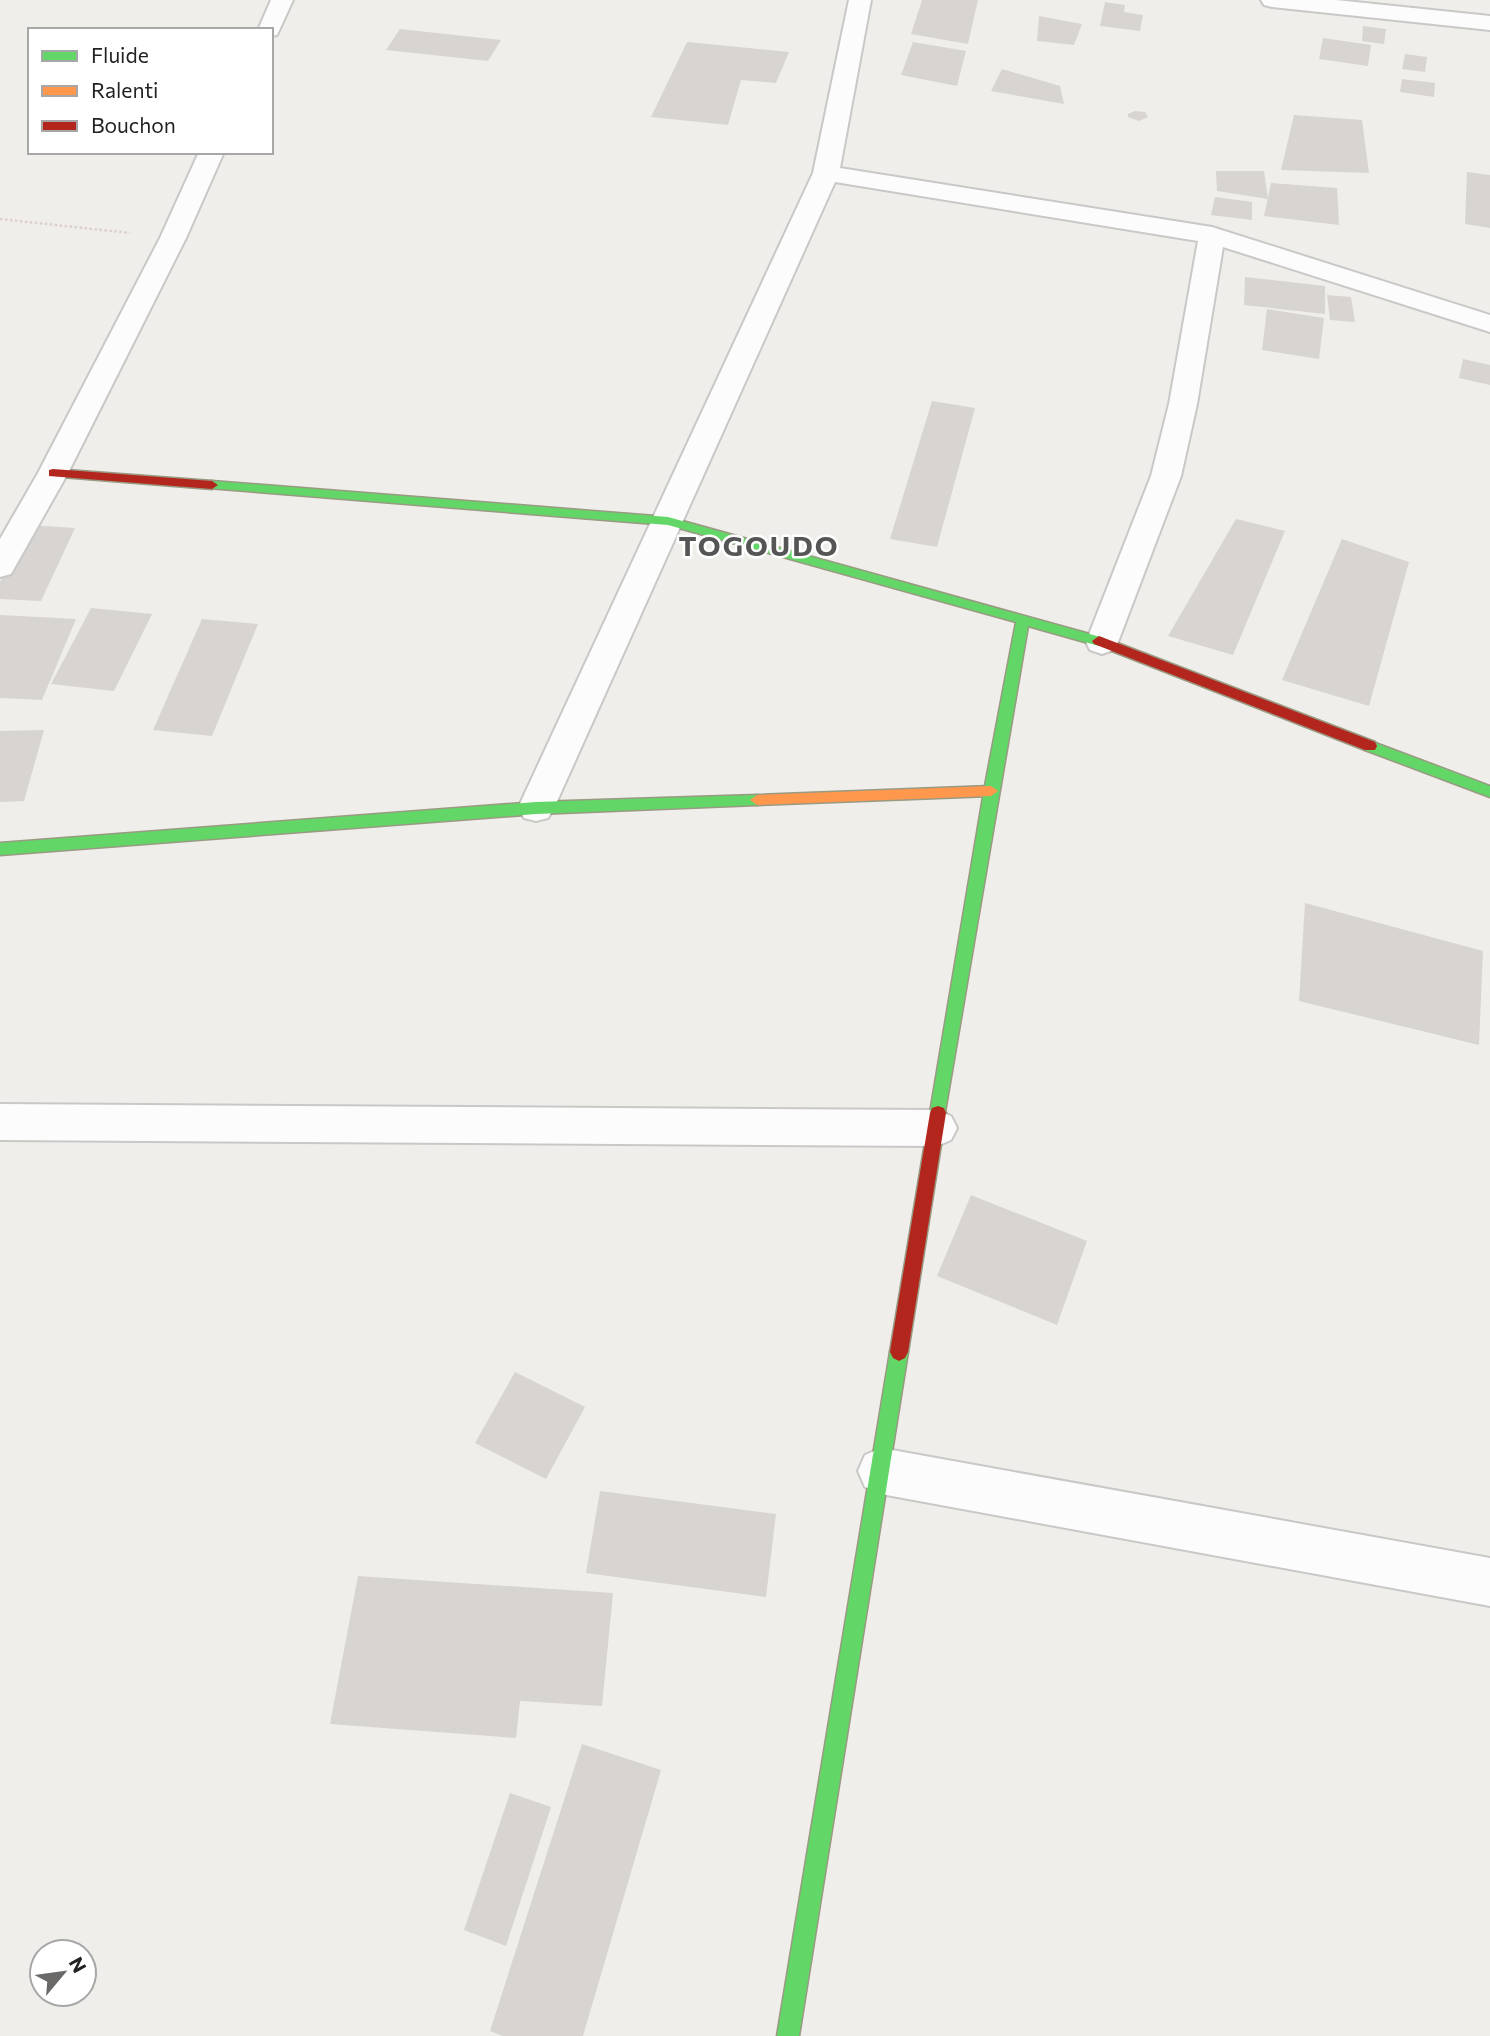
<svg xmlns="http://www.w3.org/2000/svg" width="1490" height="2036" font-family="Commissioner,sans-serif">
<style>
.building{fill:#d7d4d2}
.lines{fill:none;stroke-linecap:round;stroke-linejoin:round}
.street-casing{stroke:#c9c8c7;stroke-width:4}
.fast-casing{stroke:#999a82;stroke-width:3}
.slow-casing{stroke:#999a82;stroke-width:3}
.jam-casing{stroke:#999a82;stroke-width:3}
.path{stroke:#dccecd;stroke-width:2.5;stroke-dasharray:2.5 2.5;stroke-linecap:butt}
.street{fill:#fdfcfc;fill-rule:evenodd}
.fast{fill:#63d668;fill-rule:evenodd}
.slow{fill:#ff974d;fill-rule:evenodd}
.jam{fill:#b3261e;fill-rule:evenodd}
.labels{text-anchor:middle;stroke-width:5;stroke-linejoin:round;paint-order:stroke}
.district-label{font-size:28px;font-weight:bold;letter-spacing:2px;fill:#555;stroke:#fff}
</style>
<rect width="100%" height="100%" fill="#f0eeeb"/>
<g class="building">
<polygon points="922,0 978,0 968,44 911,34"/>
<polygon points="1105,2 1125,5 1124,12 1143,15 1140,31 1100,26"/>
<polygon points="1039,16 1082,24 1074,45 1037,41"/>
<polygon points="1363,26 1386,29 1384,44 1362,41"/>
<polygon points="400,29 501,40 488,61 386,50"/>
<polygon points="1323,38 1371,45 1368,66 1319,59"/>
<polygon points="687,42 789,52 776,83 741,80 728,125 651,117"/>
<polygon points="913,42 966,51 957,86 901,75"/>
<polygon points="1405,54 1427,57 1425,72 1402,69"/>
<polygon points="1002,69 1060,86 1064,104 991,91"/>
<polygon points="1402,79 1435,83 1434,97 1400,92"/>
<polygon points="1135,111 1145,112 1148,117 1139,121 1128,117 1128,114"/>
<polygon points="1294,115 1362,120 1369,173 1281,170"/>
<polygon points="1216,171 1264,171 1268,199 1217,191"/>
<polygon points="1467,172 1490,175 1490,228 1465,224"/>
<polygon points="1271,183 1337,188 1339,225 1264,216"/>
<polygon points="1215,197 1252,202 1252,220 1211,215"/>
<polygon points="1245,277 1325,286 1325,314 1244,305"/>
<polygon points="1327,295 1351,297 1355,322 1330,320"/>
<polygon points="1267,309 1324,318 1319,359 1262,350"/>
<polygon points="1463,359 1490,365 1490,385 1459,378"/>
<polygon points="932,401 975,408 937,547 890,539"/>
<polygon points="1236,519 1285,531 1233,655 1168,636"/>
<polygon points="27,525 75,528 41,601 0,599 0,582"/>
<polygon points="1342,539 1409,562 1369,706 1282,680"/>
<polygon points="91,608 152,614 114,691 51,684"/>
<polygon points="0,615 76,619 42,700 0,698"/>
<polygon points="202,619 258,624 212,736 153,730"/>
<polygon points="44,730 24,801 0,802 0,731"/>
<polygon points="1305,903 1483,951 1479,1045 1299,1001"/>
<polygon points="971,1195 1087,1241 1057,1325 937,1276"/>
<polygon points="515,1372 585,1407 546,1479 475,1443"/>
<polygon points="600,1491 776,1514 766,1597 586,1573"/>
<polygon points="358,1576 613,1593 602,1706 520,1701 516,1738 330,1724"/>
<polygon points="582,1744 661,1770 583,2036 503,2036 490,2031"/>
<polygon points="510,1793 551,1807 506,1946 464,1930"/>
</g>
<g class="lines">
<defs>
<g id="street">
<polygon points="271,0 293,0 277,35 271,36 271,30 258,30"/>
<polygon points="849,0 871,0 840,168 1212,227 1490,315 1490,332 1223,247 1197,404 1181,476 1118,642 1114,650 1102,654 1090,650 1086,642 1151,476 1169,404 1198,241 835,182 554,808 548,818 536,821 524,818 518,808 813,173"/>
<polygon points="1261,0 1336,0 1490,16 1490,30 1272,7 1264,5"/>
<polygon points="199,152 224,152 186,238 68,473 11,574 0,577 0,539 38,473 160,238"/>
<polygon points="0,1104 937,1110 951,1116 957,1128 951,1140 937,1146 0,1140"/>
<polygon points="881,1448 1490,1558 1490,1606 881,1494 865,1487 858,1471 865,1455"/>
</g>
<g id="fast">
<polygon points="212,481 668,517 1104,638 1106,641 1099,646 1028,626 944,1118 938,1120 932,1118 930,1113 984,791 1016,622 668,525 208,488 208,482"/>
<polygon points="1370,741 1490,786 1490,797 1365,750 1363,746"/>
<polygon points="757,795 764,800 757,805 536,814 0,855 0,843 536,802"/>
<polygon points="899,1343 905,1346 908,1352 799,2036 777,2036 890,1352 893,1346"/>
</g>
<polygon id="slow" points="991,786 998,791 991,796 757,805 750,800 757,795"/>
<g id="jam">
<polygon points="53,469 212,481 218,485 212,489 49,476 49,470"/>
<polygon points="1099,636 1375,742 1377,746 1375,750 1365,750 1094,644 1092,641"/>
<polygon points="938,1106 944,1108 946,1113 908,1352 905,1358 899,1361 893,1358 890,1352 930,1113 932,1108"/>
</g>
</defs>
<use href="#street" class="street-casing"/>
<use href="#fast" class="fast-casing"/>
<use href="#slow" class="slow-casing"/>
<use href="#jam" class="jam-casing"/>
<polyline class="path" points="0,219 130,233"/>
<use href="#street" class="street"/>
<use href="#fast" class="fast"/>
<use href="#slow" class="slow"/>
<use href="#jam" class="jam"/>
</g>
<g class="labels">
<g class="district-label">
<text x="759" y="556">TOGOUDO</text>
</g>
</g>
<rect x="28" y="28" width="245" height="126" fill="#ffffff" stroke="#a7a7a7" stroke-width="2"/>
<rect x="42" y="51" width="35" height="10" fill="#63d668" stroke="#a7a7a7" stroke-width="2"/>
<text x="91" y="63" font-size="21" fill="#222222">Fluide</text>
<rect x="42" y="86" width="35" height="10" fill="#ff974d" stroke="#a7a7a7" stroke-width="2"/>
<text x="91" y="98" font-size="21" fill="#222222">Ralenti</text>
<rect x="42" y="121" width="35" height="10" fill="#b3261e" stroke="#a7a7a7" stroke-width="2"/>
<text x="91" y="133" font-size="21" fill="#222222">Bouchon</text>
<g transform="translate(63 1973) rotate(61)"><circle r="33" fill="#ffffff" stroke="#a7a7a7" stroke-width="2"/>
<path d="M0-5L12 26L0 18L-12 26Z" fill="#6a6968"/>
<text y="-10" font-size="19" font-weight="bold" text-anchor="middle" fill="#222222">N</text>
</g>
</svg>
